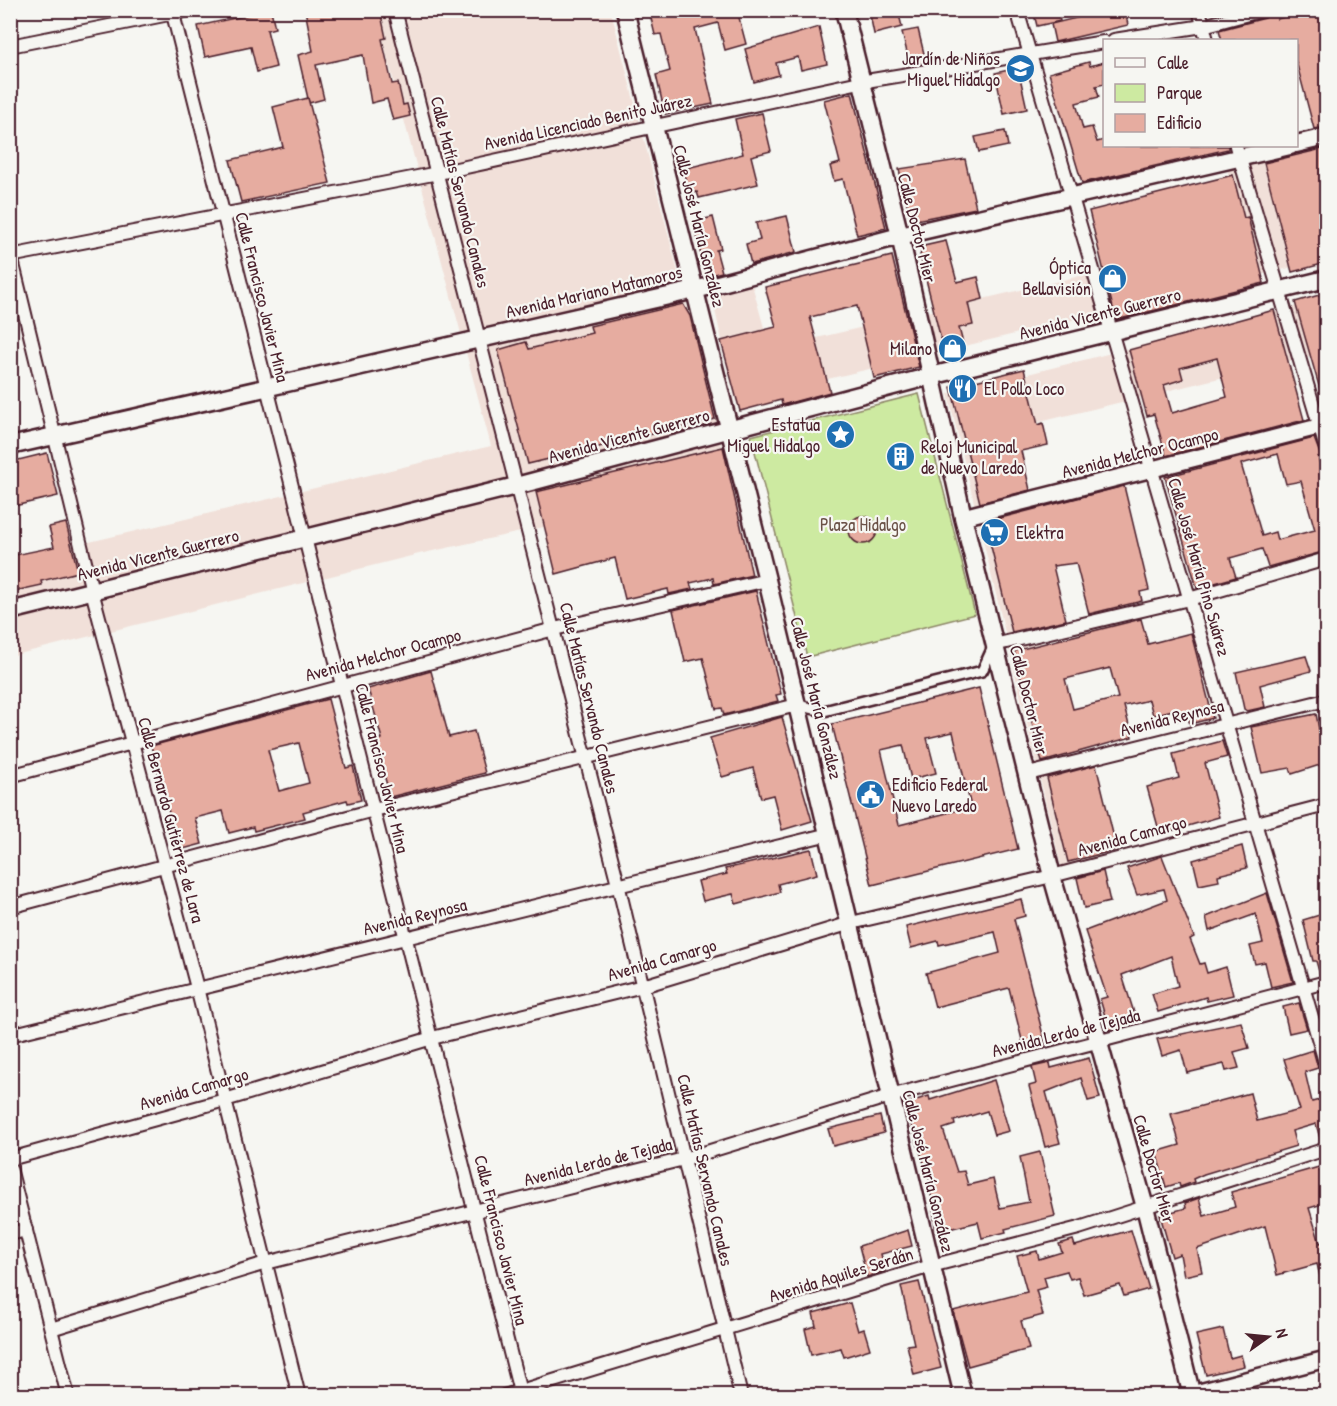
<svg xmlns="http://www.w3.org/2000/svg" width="1337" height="1406" font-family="'Patrick Hand',sans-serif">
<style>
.built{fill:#f1e0d9}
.green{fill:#cdeaa1;stroke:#8c8466;stroke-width:1.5}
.building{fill:#e6aca0;stroke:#4a1f2b;stroke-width:1.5;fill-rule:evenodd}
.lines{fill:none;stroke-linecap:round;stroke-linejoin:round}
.pedestrian-casing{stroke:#4a1f2b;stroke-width:14}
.minor-casing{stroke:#4a1f2b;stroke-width:16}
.tertiary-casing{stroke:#4a1f2b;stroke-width:20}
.secondary-casing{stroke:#4a1f2b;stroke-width:21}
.pedestrian{stroke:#f6f6f2;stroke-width:9}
.minor{stroke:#f6f6f2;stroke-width:12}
.tertiary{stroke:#f6f6f2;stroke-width:15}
.secondary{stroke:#f6f6f2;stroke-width:16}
.labels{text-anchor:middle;stroke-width:4.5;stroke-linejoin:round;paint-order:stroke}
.poi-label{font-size:18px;fill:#4a1f2b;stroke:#f6f6f2;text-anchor:end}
.street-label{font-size:18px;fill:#4a1f2b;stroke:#f6f6f2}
.park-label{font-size:18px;fill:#6b5248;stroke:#f6f6f2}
</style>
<rect width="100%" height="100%" fill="#f6f6f2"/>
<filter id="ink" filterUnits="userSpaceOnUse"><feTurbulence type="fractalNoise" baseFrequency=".0167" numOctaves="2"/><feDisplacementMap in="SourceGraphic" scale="12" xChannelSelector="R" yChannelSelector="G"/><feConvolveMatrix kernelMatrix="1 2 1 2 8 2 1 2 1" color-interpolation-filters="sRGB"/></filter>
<g filter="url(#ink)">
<g class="built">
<polygon points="375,11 611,11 717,424 729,487 419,554 11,656 10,561 491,446"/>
<polygon points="1326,143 1326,259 736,401 710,289 751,281 770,349 1241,238 1227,167"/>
<polygon points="1326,299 1326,352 987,435 1098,859 1062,870 948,394"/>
</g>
<polygon class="green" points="919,394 975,614 807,657 751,436"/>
<g class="building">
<polygon points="271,10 275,28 267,30 276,67 257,72 251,47 205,57 198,26"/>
<polygon points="305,10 380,10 386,38 382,39 392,84 398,83 403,105 407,104 410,116 393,120 387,99 371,103 363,55 316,65 324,99 309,103 298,55 313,51"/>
<polygon points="649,10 737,10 746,44 725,50 718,23 695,29 713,104 665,114 656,75 670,71 661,34 655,35"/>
<polygon points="869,10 898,10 902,27 874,34"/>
<polygon points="1033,10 1058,10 1060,21 1037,26"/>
<polygon points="1093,10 1125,10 1128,25 1055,42 1051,24 1093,14"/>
<polygon points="1271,10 1276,10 1277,19 1311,10 1326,10 1326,127 1314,129 1296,61 1296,40 1222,40 1219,30 1265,18"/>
<polygon points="819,27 827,64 801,70 798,57 776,63 779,75 754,82 745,49"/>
<polygon points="918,29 926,62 910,65 902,32"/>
<polygon points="1089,62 1090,66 1104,62 1104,84 1096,86 1099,97 1076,103 1083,129 1092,127 1097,142 1104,140 1104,146 1228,146 1228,149 1082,183 1049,73"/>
<polygon points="1018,68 1027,109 1004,114 995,73"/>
<polygon points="852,93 886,228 857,235 843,179 834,181 830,166 840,163 824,100"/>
<polygon points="308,98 330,183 241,202 230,160 283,147 273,107"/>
<polygon points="762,113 771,151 751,156 758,184 699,198 697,192 689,194 683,169 743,154 735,119"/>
<polygon points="1005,131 1008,146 979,152 975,137"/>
<polygon points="1326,148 1326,263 1292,272 1264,163"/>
<polygon points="965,159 976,208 911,221 899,169"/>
<polygon points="1233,175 1244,218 1248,217 1264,283 1116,320 1089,211"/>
<polygon points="787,216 796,252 751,264 746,244 760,240 756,223"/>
<polygon points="713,217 721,249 716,250 722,272 706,276 693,222"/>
<polygon points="946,241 957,282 978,277 983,299 968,303 973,325 959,328 965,351 945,356 920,255 924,246"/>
<polygon points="892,256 919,367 874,378 857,306 810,317 830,392 782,405 781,400 740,411 721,341 776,327 765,287"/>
<polygon points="1326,293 1326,399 1323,400 1295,302"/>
<polygon points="683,304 690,316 715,419 528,464 498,350 526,342 529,349 592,333 590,326"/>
<path d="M1274 310 1304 420 1166 456 1154 414 1147 416 1129 350ZM1217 358 1227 397 1172 413 1164 385 1183 379 1180 368Z"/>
<polygon points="1024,369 1038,425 1043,423 1048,445 1021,451 1030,490 980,503 951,387"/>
<path d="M1314 438 1320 454 1326 456 1318 457 1323 475H1320L1326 499V551L1268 567 1262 549 1230 558 1236 577 1197 588 1165 477ZM1278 454 1286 484 1301 481 1315 530 1277 540 1275 532 1262 536 1241 464Z"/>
<polygon points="723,447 752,575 714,584 713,578 690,583 692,589 669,594 668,589 625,599 615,558 556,574 536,492"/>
<polygon points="47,453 58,496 14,506 10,491 10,462"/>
<polygon points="1124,486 1149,590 1140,592 1142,601 1089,614 1076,563 1053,566 1066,620 1012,632 985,522"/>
<circle cx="863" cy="530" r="14"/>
<polygon points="66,523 78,572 41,581 42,585 10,592 10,556 54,547 49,527"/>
<polygon points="756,591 781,694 776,695 778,701 724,715 722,708 716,709 703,658 685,662 673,610"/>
<path d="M1141 619 1148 644 1191 633 1213 718 1190 724 1188 718 1175 721 1173 710 1153 715 1149 700 1124 706 1132 737 1042 762 1014 651ZM1110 668 1118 698 1073 709 1065 679Z"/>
<polygon points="1306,656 1311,671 1260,685 1265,707 1247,711 1244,709 1236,672"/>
<polygon points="431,671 449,737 474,731 485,773 390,797 375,740 382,739 368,689"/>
<path d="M979 688 1018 849 872 885 832 724ZM953 732 971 807 899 825 881 750 903 745 911 779 936 773 927 738Z"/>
<path d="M328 699 346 768 353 766 361 800 348 803 347 800 303 812 305 818 254 831 253 827 229 833 223 811 195 818 202 844 179 850 151 746ZM299 743 309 783 279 791 268 750Z"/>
<polygon points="1316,714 1326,763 1292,774 1290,768 1262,773 1251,727"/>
<polygon points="782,717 812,821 782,830 773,795 761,798 753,768 722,777 710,738"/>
<polygon points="1222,741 1227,757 1205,763 1219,817 1160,834 1147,787 1179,778 1173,754"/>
<polygon points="1096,765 1117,850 1068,862 1047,778"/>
<polygon points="1242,846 1247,868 1218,875 1219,881 1199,885 1193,860"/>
<polygon points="811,849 817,874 778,884 780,892 736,904 733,894 703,901 698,881 727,874 725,869"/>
<polygon points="1162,856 1194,937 1190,939 1200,964 1204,963 1207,973 1226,967 1233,995 1207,1001 1206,997 1158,1012 1152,994 1178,986 1171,956 1122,975 1137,1022 1109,1030 1100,999 1107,997 1085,931 1167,900 1164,889 1137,895 1127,868"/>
<polygon points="1103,871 1110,902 1084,908 1077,878"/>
<polygon points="1267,893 1293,982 1271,987 1265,962 1255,964 1250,946 1263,943 1256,914 1209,931 1206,917"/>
<polygon points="1021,899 1025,916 1014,919 1046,1047 1025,1052 1009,988 935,1007 926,973 1000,953 995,932 939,945 938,941 911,948 906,927"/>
<polygon points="1326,913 1326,974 1320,975 1316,961 1313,961 1303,920"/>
<polygon points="1299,1003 1307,1029 1289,1033 1283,1007"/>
<polygon points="1241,1022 1249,1048 1234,1052 1239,1068 1226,1071 1224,1064 1187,1073 1181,1050 1162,1056 1157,1039"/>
<polygon points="1313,1050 1318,1068 1305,1072 1312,1102 1326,1098 1326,1141 1321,1142 1316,1124 1292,1131 1296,1146 1204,1174 1193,1179 1194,1182 1180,1187 1179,1183 1166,1187 1156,1152 1180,1145 1171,1114 1250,1093 1257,1121 1300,1110 1284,1059"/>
<polygon points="1089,1058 1100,1098 1088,1101 1081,1078 1046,1092 1060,1143 1045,1147 1029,1086 1036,1084 1032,1067 1050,1063 1051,1068"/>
<polygon points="994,1080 1009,1131 994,1135 987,1111 954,1121 955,1125 943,1129 957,1172 964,1171 968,1185 993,1179 1000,1208 1029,1202 1020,1157 1040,1152 1055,1216 1005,1229 1006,1232 982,1238 978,1222 936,1232 929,1178 904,1104 929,1096 930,1100"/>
<polygon points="880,1116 884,1133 833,1146 828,1129"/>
<polygon points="1319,1167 1323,1180 1326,1179 1326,1203 1309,1208 1320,1243 1326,1241 1326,1284 1322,1285 1317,1264 1277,1275 1265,1226 1197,1249 1202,1272 1184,1276 1180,1254 1172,1257 1160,1215 1186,1208 1185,1203 1199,1198 1204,1216 1235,1207 1231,1192"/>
<polygon points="908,1230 912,1246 881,1254 885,1271 867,1277 859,1246"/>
<polygon points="1131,1230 1149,1289 1124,1296 1120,1285 1084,1295 1078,1277 1070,1279 1067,1271 1044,1277 1047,1287 1036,1290 1043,1315 1021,1321 1029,1349 968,1366 953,1311 1027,1292 1017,1256 1037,1251 1039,1259 1062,1252 1059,1244 1073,1240 1075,1246"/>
<polygon points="919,1282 941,1368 914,1375 907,1345 914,1344 901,1286"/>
<polygon points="850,1303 858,1331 864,1329 870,1349 844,1357 841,1348 811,1355 805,1329 816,1326 813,1313"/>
<polygon points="1223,1329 1230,1358 1241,1355 1244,1366 1206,1375 1196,1335"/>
</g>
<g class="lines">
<defs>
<polyline id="pedestrian" points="797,705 824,711 982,671 993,647"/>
<g id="minor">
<polyline points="172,10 521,1396"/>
<polyline points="395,10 618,884 741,1396"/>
<polyline points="1017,10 1326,1065"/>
<polyline points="1199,10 1207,40"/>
<polyline points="1114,40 1203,26 1263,10"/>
<polyline points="10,46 189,10"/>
<polyline points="1236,146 1326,448"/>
<polyline points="10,252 92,591 197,988 299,1396"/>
<polyline points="10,256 438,173 860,82 1104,42"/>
<polyline points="994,645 1189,599 1326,559"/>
<polyline points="1028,774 1326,700"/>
<polyline points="10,776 554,629 767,580"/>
<polyline points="10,907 374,810 797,705"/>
<polyline points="10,1035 829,834"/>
<polyline points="10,1159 225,1100 432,1038 643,986 851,923 1052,876 1326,805"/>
<polyline points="10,1168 68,1396"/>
<polyline points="10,1234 26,1230"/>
<polyline points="51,1329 266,1263 684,1159 890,1096 1326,982"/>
<polyline points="504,1396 931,1266 1079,1228 1326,1149"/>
</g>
<g id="tertiary">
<polyline points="963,517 1326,425"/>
<polyline points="1184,1396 1326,1359"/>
</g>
<g id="secondary">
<polyline points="625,10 767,580 963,1396"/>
<polyline points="844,10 900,236 963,517 1052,876 1145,1207 1192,1396"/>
<polyline points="1296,144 1326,137"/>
<polyline points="10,446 695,290 900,236 1290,146"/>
<polyline points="10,611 516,486 931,376 1326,279"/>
</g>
</defs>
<use href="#pedestrian" class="pedestrian-casing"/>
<use href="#minor" class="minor-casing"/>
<use href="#tertiary" class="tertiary-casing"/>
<use href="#secondary" class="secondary-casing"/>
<use href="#pedestrian" class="pedestrian"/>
<use href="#minor" class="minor"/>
<use href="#tertiary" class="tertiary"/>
<use href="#secondary" class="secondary"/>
</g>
</g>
<defs>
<symbol id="school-disc" viewBox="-11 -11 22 22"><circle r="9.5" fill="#1f6fb2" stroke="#f6f6f2"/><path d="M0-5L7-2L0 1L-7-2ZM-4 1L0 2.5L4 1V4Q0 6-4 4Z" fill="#fff"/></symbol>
<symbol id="shop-disc" viewBox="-11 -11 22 22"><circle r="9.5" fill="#1f6fb2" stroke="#f6f6f2"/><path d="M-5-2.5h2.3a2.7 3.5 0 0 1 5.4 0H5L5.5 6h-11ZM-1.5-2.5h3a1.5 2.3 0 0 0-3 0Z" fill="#fff"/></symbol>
<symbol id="restaurant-disc" viewBox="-11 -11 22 22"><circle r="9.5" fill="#1f6fb2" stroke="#f6f6f2"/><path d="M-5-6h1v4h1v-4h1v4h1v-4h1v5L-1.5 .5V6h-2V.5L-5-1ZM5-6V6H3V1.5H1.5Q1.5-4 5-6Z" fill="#fff"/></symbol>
<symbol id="sight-disc" viewBox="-11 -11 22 22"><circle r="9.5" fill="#1f6fb2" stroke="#f6f6f2"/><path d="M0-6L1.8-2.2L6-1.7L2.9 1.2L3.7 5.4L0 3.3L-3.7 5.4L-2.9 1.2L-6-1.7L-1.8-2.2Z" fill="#fff"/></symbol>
<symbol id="building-disc" viewBox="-11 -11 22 22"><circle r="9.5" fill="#1f6fb2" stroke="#f6f6f2"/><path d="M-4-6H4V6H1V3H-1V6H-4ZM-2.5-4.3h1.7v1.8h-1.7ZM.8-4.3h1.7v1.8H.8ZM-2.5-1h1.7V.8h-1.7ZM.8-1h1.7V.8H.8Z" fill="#fff"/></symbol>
<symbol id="supermarket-disc" viewBox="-11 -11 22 22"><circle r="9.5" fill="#1f6fb2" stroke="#f6f6f2"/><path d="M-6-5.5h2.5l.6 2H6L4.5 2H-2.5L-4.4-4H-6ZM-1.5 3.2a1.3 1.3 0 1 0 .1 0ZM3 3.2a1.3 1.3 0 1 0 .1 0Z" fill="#fff"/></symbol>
<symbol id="civic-disc" viewBox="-11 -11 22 22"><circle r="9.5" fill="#1f6fb2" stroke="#f6f6f2"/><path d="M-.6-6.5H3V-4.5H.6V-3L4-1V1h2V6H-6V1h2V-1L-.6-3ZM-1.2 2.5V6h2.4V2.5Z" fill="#fff"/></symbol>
</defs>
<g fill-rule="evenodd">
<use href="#school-disc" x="1004" y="52" width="33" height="33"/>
<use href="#shop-disc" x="1096" y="262" width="33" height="33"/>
<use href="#shop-disc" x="936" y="332" width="33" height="33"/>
<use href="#restaurant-disc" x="946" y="372" width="33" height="33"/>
<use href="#sight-disc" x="824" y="418" width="33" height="33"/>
<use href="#building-disc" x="884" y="440" width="33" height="33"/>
<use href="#supermarket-disc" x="978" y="516" width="33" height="33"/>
<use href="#civic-disc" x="854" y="778" width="33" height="33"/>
</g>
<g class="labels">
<g class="poi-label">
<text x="1000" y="65">Jardín de Niños<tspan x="1000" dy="21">Miguel Hidalgo</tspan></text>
<text x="1091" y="274">Óptica<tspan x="1091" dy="21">Bellavisión</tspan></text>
<text x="932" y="355">Milano</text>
<text x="984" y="395" text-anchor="start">El Pollo Loco</text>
<text x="820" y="431">Estatua<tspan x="820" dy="21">Miguel Hidalgo</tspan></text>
<text x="921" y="453" text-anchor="start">Reloj Municipal<tspan x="921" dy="21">de Nuevo Laredo</tspan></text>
<text x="1016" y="539" text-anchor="start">Elektra</text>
<text x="892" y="791" text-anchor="start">Edificio Federal<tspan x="892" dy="21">Nuevo Laredo</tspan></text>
</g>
<g class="street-label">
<text transform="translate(588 122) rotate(-12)" y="6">Avenida Licenciado Benito Juárez</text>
<text transform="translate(460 192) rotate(76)" y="6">Calle Matías Servando Canales</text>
<text transform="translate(699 226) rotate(76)" y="6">Calle José María González</text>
<text transform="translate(917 228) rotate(76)" y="6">Calle Doctor Mier</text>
<text transform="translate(594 292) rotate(-13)" y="6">Avenida Mariano Matamoros</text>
<text transform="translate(262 297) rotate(76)" y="6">Calle Francisco Javier Mina</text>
<text transform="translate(1100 314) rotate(-14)" y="6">Avenida Vicente Guerrero</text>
<text transform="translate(629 436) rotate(-15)" y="6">Avenida Vicente Guerrero</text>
<text transform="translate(1140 453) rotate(-14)" y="6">Avenida Melchor Ocampo</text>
<text transform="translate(158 555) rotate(-14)" y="6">Avenida Vicente Guerrero</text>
<text transform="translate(1199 567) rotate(74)" y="6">Calle José María Pino Suárez</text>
<text transform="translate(383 655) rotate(-15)" y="6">Avenida Melchor Ocampo</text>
<text transform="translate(589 698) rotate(76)" y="6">Calle Matías Servando Canales</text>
<text transform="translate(816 698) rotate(76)" y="6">Calle José María González</text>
<text transform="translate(1029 700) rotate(76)" y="6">Calle Doctor Mier</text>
<text transform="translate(1172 718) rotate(-14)" y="6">Avenida Reynosa</text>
<text transform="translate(382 768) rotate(76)" y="6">Calle Francisco Javier Mina</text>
<text transform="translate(171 820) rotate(75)" y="6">Calle Bernardo Gutiérrez de Lara</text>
<text transform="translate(1132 836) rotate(-15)" y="6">Avenida Camargo</text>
<text transform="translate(415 917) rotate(-14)" y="6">Avenida Reynosa</text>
<text transform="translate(662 960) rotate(-16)" y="6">Avenida Camargo</text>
<text transform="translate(1066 1033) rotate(-14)" y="6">Avenida Lerdo de Tejada</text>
<text transform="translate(194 1089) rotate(-16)" y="6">Avenida Camargo</text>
<text transform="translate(598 1162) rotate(-14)" y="6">Avenida Lerdo de Tejada</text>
<text transform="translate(1154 1169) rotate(74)" y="6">Calle Doctor Mier</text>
<text transform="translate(705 1170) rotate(77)" y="6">Calle Matías Servando Canales</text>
<text transform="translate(928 1171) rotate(76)" y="6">Calle José María González</text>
<text transform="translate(501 1240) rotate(76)" y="6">Calle Francisco Javier Mina</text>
<text transform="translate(841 1275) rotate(-17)" y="6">Avenida Aquiles Serdán</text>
</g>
<g class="park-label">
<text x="863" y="531">Plaza Hidalgo</text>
</g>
</g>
<rect width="1337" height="1406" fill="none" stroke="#f6f6f2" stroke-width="36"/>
<rect x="18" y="18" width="1301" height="1370" fill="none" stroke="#4a1f2b" stroke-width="2" filter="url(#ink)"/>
<rect x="1103" y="39" width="195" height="108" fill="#f6f6f2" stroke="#b1a0a2" stroke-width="1.5"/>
<rect x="1115" y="58" width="30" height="9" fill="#f6f6f2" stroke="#b1a0a2" stroke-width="1.5"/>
<text x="1157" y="69" font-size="18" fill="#4a1f2b">Calle</text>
<rect x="1115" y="84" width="30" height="18" fill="#cdeaa1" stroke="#b1a0a2" stroke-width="1.5"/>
<text x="1157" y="99" font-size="18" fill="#4a1f2b">Parque</text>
<rect x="1115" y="114" width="30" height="18" fill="#e6aca0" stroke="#b1a0a2" stroke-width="1.5"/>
<text x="1157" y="129" font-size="18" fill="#4a1f2b">Edificio</text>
<g transform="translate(1268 1337) rotate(75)" stroke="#f6f6f2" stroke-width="4.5" paint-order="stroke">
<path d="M0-4.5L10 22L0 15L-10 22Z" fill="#4a1f2b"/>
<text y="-9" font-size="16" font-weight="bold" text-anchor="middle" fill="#4a1f2b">N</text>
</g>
</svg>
